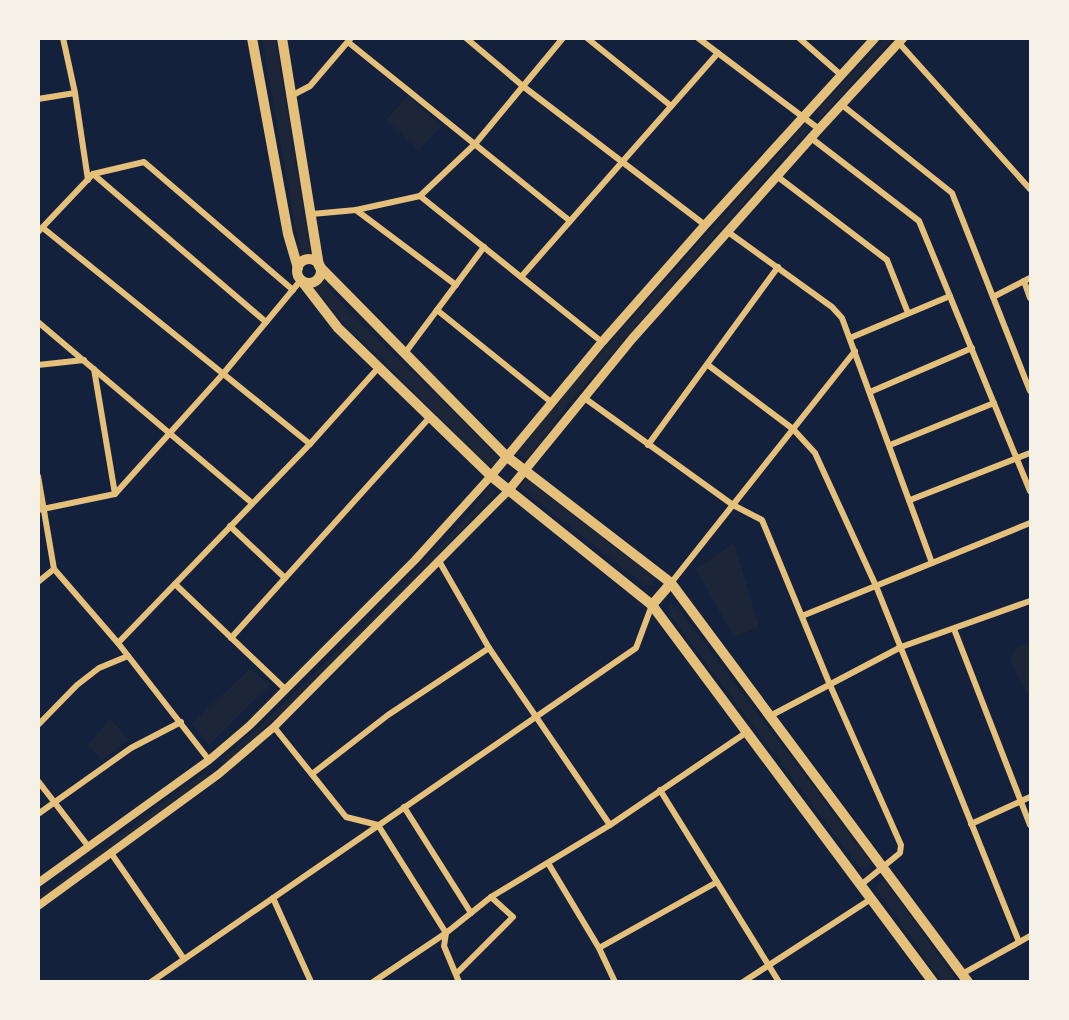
<svg xmlns="http://www.w3.org/2000/svg" width="1069" height="1020" font-family="Jost,sans-serif">
<style>
.green{fill:#1d2539}
.lines{fill:none;stroke-linecap:round;stroke-linejoin:round}
.minor{stroke:#e5c07b;stroke-width:6}
.tertiary{stroke:#e5c07b;stroke-width:8}
.secondary{stroke:#e5c07b;stroke-width:9}
.primary{stroke:#e5c07b;stroke-width:10}
</style>
<rect width="100%" height="100%" fill="#14213d"/>
<g class="green">
<polygon points="262,39 275,39 311,256 301,259"/>
<polygon points="884,39 893,39 821,117 816,112"/>
<polygon points="408,96 441,126 419,150 386,120"/>
<polygon points="806,123 810,127 571,401 527,459 517,453 565,393"/>
<polygon points="322,279 348,311 454,412 497,457 498,460 494,466 486,464 332,310 313,286"/>
<polygon points="525,480 528,480 653,577 653,585 645,585 522,489 520,486"/>
<path d="M490 486 497 492C409 586 321 682 223 765L220 761C280 710 335 653 390 597 424 562 463 526 490 486Z"/>
<polygon points="734,543 759,627 734,637 696,569"/>
<polygon points="671,603 677,607 871,863 867,869 860,868 667,611"/>
<polygon points="1030,642 1030,692 1027,694 1010,659 1015,648"/>
<polygon points="250,669 270,685 209,745 192,723"/>
<polygon points="110,718 128,740 102,760 88,745"/>
<polygon points="207,770 209,776 39,904 39,897"/>
<polygon points="882,882 886,882 957,981 942,981 877,890 878,883"/>
</g>
<g class="lines">
<g class="minor">
<polyline points="63,38 75,93 88,180"/>
<polyline points="466,38 524,87 705,225"/>
<polyline points="587,38 671,106"/>
<polyline points="698,38 819,129"/>
<polyline points="799,38 841,75"/>
<polyline points="348,42 570,221"/>
<polyline points="899,43 1030,189"/>
<polyline points="293,95 310,86 351,38"/>
<polyline points="38,99 75,93"/>
<polyline points="842,105 952,193 1030,391"/>
<polyline points="811,138 919,221 1030,491"/>
<polyline points="93,174 266,322"/>
<polyline points="778,177 887,260 908,313"/>
<polyline points="420,196 602,342"/>
<polyline points="356,210 456,285"/>
<polyline points="312,214 356,210 420,196 475,144 563,38"/>
<polyline points="43,228 310,444"/>
<polyline points="38,232 93,174 144,162 293,290"/>
<polyline points="728,232 832,307 842,318 932,563"/>
<polyline points="521,277 718,53"/>
<polyline points="1024,281 1030,298"/>
<polyline points="993,297 1030,278"/>
<polyline points="437,310 551,402"/>
<polyline points="38,322 252,503"/>
<polyline points="850,338 950,296"/>
<polyline points="405,353 484,247"/>
<polyline points="38,365 84,360"/>
<polyline points="708,365 793,429 815,453 876,586 1019,942"/>
<polyline points="94,369 115,494"/>
<polyline points="870,392 972,348"/>
<polyline points="583,397 733,505 762,520 830,685 901,845 900,853 862,884"/>
<polyline points="648,445 778,267"/>
<polyline points="890,445 994,403"/>
<polyline points="38,476 54,569 118,643 209,760"/>
<polyline points="910,500 1030,453"/>
<polyline points="38,510 115,494 223,374 301,280"/>
<polyline points="230,526 285,578"/>
<polyline points="439,561 489,648 610,825"/>
<polyline points="38,582 54,569"/>
<polyline points="671,583 855,351"/>
<polyline points="175,584 286,690"/>
<polyline points="802,616 1030,523"/>
<polyline points="954,629 1030,825"/>
<polyline points="231,638 430,417"/>
<polyline points="118,643 310,444 379,367"/>
<polyline points="770,716 901,647 1030,601"/>
<polyline points="38,725 77,685 99,668 128,656"/>
<polyline points="274,727 346,817 378,825 446,933 444,946 459,982"/>
<polyline points="312,774 388,715 489,648"/>
<polyline points="38,781 88,846"/>
<polyline points="660,790 779,982"/>
<polyline points="404,807 471,913"/>
<polyline points="38,814 131,748 181,722"/>
<polyline points="971,824 1030,797"/>
<polyline points="111,853 184,959"/>
<polyline points="548,863 599,948 615,982"/>
<polyline points="273,898 311,982"/>
<polyline points="599,948 717,882"/>
<polyline points="456,974 513,917 491,897"/>
<polyline points="962,974 1030,936"/>
<polyline points="151,982 636,648 652,605"/>
<polyline points="373,982 446,933 491,897 610,825 747,732"/>
<polyline points="743,982 871,899"/>
</g>
<g class="tertiary">
<polyline points="38,883 209,760 249,726 415,560 491,476"/>
<polyline points="38,906 219,774 274,727 508,491"/>
</g>
<g class="secondary">
<polyline points="491,476 602,342 705,225 875,38"/>
<polyline points="508,491 632,339 819,129 903,38"/>
</g>
<g class="primary">
<polyline points="252,38 288,234 298,268"/>
<polyline points="282,38 319,266 506,456 671,583 968,982"/>
<circle cx="309" cy="271" r="12"/>
<polyline points="301,280 338,328 491,476 652,605 933,982"/>
<polyline points="652,605 671,583"/>
</g>
</g>
<rect width="1069" height="1020" fill="none" stroke="#f6f1e7" stroke-width="80"/>
</svg>
